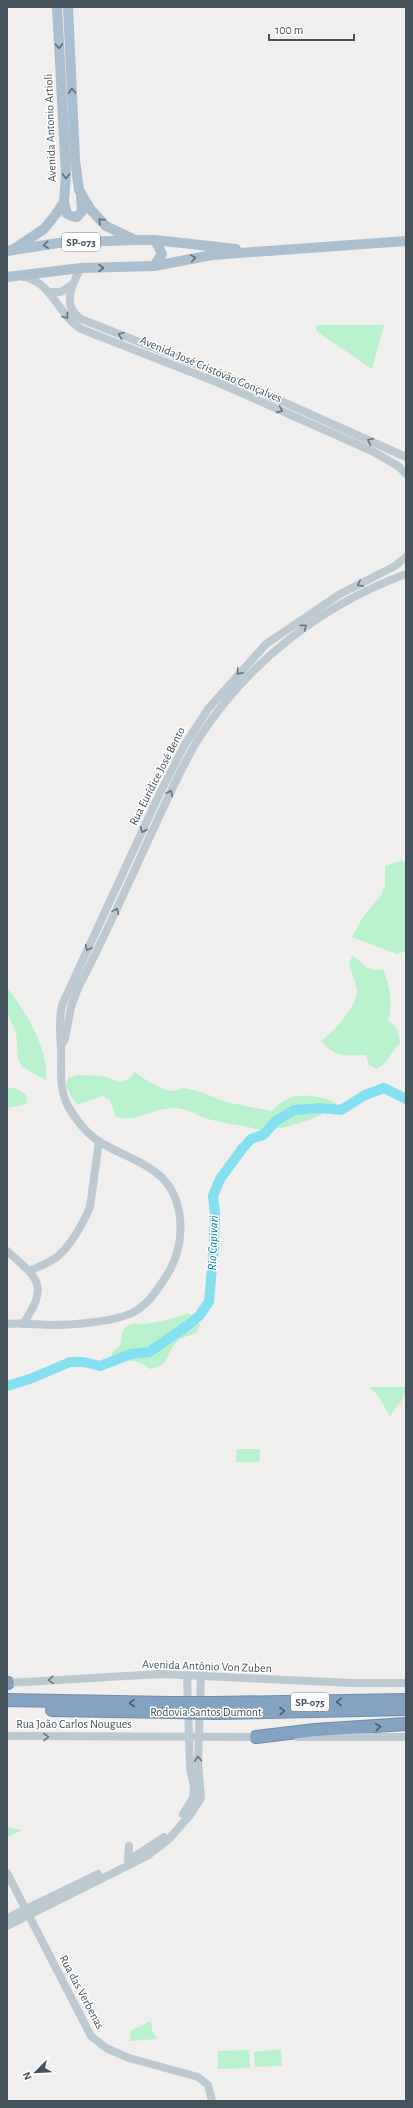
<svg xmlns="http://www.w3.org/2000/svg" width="413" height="2108" font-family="'Alegreya Sans',sans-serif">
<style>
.green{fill:#b9f1cc}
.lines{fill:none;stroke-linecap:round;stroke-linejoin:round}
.river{stroke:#84e0f1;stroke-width:10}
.highway-casing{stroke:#6e8eac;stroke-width:14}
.minor{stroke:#bdc9d1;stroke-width:8}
.major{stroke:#acbfcf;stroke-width:10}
.highway{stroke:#83a3c0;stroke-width:12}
.highway-bridge-casing{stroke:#6e8eac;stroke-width:14;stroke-linecap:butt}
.highway-bridge{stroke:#83a3c0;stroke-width:12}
.oneway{stroke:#5f6e79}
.oneway2{stroke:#69767f}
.oneway3{stroke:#4b5b66}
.labels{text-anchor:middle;stroke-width:3;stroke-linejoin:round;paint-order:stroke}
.shield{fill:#fff;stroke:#7d878d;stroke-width:1}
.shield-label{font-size:11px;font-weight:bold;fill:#45535c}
.street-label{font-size:12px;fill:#45535c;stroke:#fff}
.water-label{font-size:13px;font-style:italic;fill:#068198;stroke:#fff}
</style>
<rect width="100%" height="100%" fill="#f1eeee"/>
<g class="green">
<polygon points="316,325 384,325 372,369 316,331"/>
<polygon points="403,860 406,864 406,951 397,954 352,937 363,917 382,894 385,885 385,866"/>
<path d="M353 955C364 965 367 972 383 969 390 986 393 1003 388 1021 398 1027 399 1032 400 1043 390 1053 390 1061 377 1069L369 1065 366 1055C343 1055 338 1059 321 1041 333 1033 358 1005 357 990 356 981 351 972 349 963Z"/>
<path d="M7 988C25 1009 50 1052 46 1080L22 1067 18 1059 16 1032 7 1013Z"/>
<path d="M135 1072 149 1082 165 1090 174 1091 183 1088 201 1092 226 1102 271 1111C276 1107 281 1102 287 1099 301 1092 326 1096 338 1105 320 1119 283 1130 260 1130 243 1125 225 1124 208 1119 197 1116 189 1109 176 1108 155 1107 136 1123 116 1117L110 1100 102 1096 77 1105 66 1087 68 1078 77 1075 103 1076 120 1082 129 1079Z"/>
<polygon points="7,1087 17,1089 26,1095 27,1104 7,1108"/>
<path d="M187 1313 196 1316 200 1325 196 1333C191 1335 182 1337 178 1341 165 1352 172 1365 150 1369 137 1359 124 1359 109 1363L113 1351 120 1346C121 1340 121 1332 126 1327 131 1322 138 1325 144 1324 159 1322 174 1319 187 1313Z"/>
<polygon points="372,1387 406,1387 406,1394 390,1416 376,1393 370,1388"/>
<polygon points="237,1449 260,1449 259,1462 236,1462"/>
<polygon points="7,1827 22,1830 7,1837"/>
<polygon points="151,2021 152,2030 157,2039 130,2041 131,2030"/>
<polygon points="281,2049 282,2066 255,2067 254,2052"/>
<polygon points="249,2050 250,2068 218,2069 218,2051"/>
</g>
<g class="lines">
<polyline class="river" points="7,1386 30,1379 70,1362 84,1362 100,1366 131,1354 149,1352 187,1326 199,1316 209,1302 214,1246 215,1214 213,1196 220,1179 242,1149 251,1139 263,1135 276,1121 294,1110 320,1108 341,1110 365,1095 384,1088 406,1099"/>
<defs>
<g id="highway">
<polyline points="7,1683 8,1683"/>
<polyline points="7,1700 171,1703"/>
<polyline points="215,1703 406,1700"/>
<polyline points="52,1710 170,1712"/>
<polyline points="215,1713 406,1709"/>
<polyline points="256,1737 315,1730 406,1724"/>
</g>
</defs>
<use href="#highway" class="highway-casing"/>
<g class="minor">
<path d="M81 268C72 284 61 306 81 319L223 375 406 457"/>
<path d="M24 277C52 282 58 315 81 329L219 383 372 451 398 466 406 474"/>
<polyline points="48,292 61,292 73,284"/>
<path d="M61 1045 65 1039 71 1007 78 988C105 937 128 884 152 832 167 800 181 767 199 738 248 662 322 605 406 574"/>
<path d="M7 1251C39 1279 49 1285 23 1324"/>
<path d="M29 1271C38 1267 49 1263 57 1257 71 1245 83 1223 90 1207L99 1141"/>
<path d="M7 1324C22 1322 38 1325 52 1325 72 1325 105 1322 124 1316 146 1310 159 1288 170 1270 179 1253 182 1237 180 1218 174 1167 136 1164 100 1142 87 1134 75 1119 68 1106 58 1087 62 1067 61 1047 60 1031 59 1021 62 1005L158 797 184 746 208 709 266 644 340 594 395 566 406 557"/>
<polyline points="7,1683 160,1674 352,1683 406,1683"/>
<polyline points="7,1736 260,1737"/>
<polyline points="298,1737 406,1737"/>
<polyline points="183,1814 193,1798 194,1787 190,1768 187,1675"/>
<polyline points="132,1858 164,1837"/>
<polyline points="128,1860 129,1846"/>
<polyline points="7,1873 91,2036 106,2048 129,2058 198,2077 208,2085 212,2101"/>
<polyline points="7,1918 98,1874"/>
<polyline points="7,1926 147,1856 169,1839 190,1815 201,1798 198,1762 201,1675"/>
</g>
<g class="major">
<polyline points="68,7 75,160 79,190 91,210 106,226 135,240"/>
<polyline points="64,202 67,214 74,217 77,217 82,211 81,196"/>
<polyline points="14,249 44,229 56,214 64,202 66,175 57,7"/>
<polyline points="7,251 58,243 135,240 155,240 236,249"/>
<polyline points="154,266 162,254 155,240"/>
<polyline points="7,277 81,268 154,266 212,255 406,241"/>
</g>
<use href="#highway" class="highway"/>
<defs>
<g id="highway-bridge">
<polyline points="171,1703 215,1703"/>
<polyline points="170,1712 215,1713"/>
</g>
</defs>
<use href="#highway-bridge" class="highway-bridge-casing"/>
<use href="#highway-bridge" class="highway-bridge"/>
</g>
<defs><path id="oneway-chevron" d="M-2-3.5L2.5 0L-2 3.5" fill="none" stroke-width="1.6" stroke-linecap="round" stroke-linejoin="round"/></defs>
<g class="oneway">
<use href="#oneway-chevron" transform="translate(59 46) rotate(86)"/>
<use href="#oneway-chevron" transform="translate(72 91) rotate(-93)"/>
<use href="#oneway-chevron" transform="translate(66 176) rotate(91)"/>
<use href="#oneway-chevron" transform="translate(101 221) rotate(-136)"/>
<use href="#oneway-chevron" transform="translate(46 245) rotate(174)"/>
<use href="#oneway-chevron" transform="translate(193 258) rotate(-9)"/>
<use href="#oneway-chevron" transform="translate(101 268)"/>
</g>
<g class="oneway2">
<use href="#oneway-chevron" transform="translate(66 316) rotate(51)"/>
<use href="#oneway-chevron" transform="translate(121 335) rotate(-158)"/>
<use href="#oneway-chevron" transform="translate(280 410) rotate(24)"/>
<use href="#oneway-chevron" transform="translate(370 441) rotate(-156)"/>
<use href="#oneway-chevron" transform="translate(360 584) rotate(154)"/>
<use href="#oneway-chevron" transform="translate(304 627) rotate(-37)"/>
<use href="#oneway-chevron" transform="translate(239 672) rotate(132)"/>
<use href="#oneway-chevron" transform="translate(170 793) rotate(-64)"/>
<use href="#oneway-chevron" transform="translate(143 830) rotate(115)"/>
<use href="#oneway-chevron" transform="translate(116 911) rotate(-66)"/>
<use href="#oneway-chevron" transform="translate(88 948) rotate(115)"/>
<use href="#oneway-chevron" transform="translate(51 1680) rotate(176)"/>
<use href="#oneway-chevron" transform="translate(46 1737) rotate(-1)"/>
<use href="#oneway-chevron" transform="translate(198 1759) rotate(-93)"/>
</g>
<g class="oneway3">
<use href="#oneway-chevron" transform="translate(339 1702) rotate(179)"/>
<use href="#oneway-chevron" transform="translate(132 1703) rotate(-180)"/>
<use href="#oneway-chevron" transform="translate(282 1711) rotate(-1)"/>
<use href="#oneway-chevron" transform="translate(378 1727) rotate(-5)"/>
</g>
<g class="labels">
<g class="shield">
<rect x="62" y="233" width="38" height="18" rx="3"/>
<rect x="291" y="1693" width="38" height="18" rx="3"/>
</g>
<g class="shield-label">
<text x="81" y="246">SP-073</text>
<text x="310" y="1706">SP-075</text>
</g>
<g class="street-label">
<text transform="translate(50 128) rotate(-92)" y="4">Avenida Antonio Artioli</text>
<text transform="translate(211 369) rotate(23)" y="4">Avenida José Cristóvão Gonçalves</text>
<text transform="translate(157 776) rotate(-63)" y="4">Rua Eurídice José Bento</text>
<text transform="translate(207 1666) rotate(2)" y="4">Avenida Antônio Von Zuben</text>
<text x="206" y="1716">Rodovia Santos Dumont</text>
<text x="74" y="1728">Rua João Carlos Nougues</text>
<text transform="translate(82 1992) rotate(62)" y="4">Rua das Verbenas</text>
</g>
<g class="water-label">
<text transform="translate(212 1243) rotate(-88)" y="5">Rio Capivari</text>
</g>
</g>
<rect width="413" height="2108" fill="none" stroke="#45535c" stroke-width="16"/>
<g transform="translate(36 2072) rotate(246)" stroke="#ffffff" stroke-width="3" paint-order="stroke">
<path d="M0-3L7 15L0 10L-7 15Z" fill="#45535c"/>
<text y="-6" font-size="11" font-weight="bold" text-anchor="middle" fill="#45535c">N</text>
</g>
<path d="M269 34v6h85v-6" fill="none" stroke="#45535c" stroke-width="2"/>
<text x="275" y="34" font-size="12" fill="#45535c" stroke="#ffffff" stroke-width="3" paint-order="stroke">100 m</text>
</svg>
